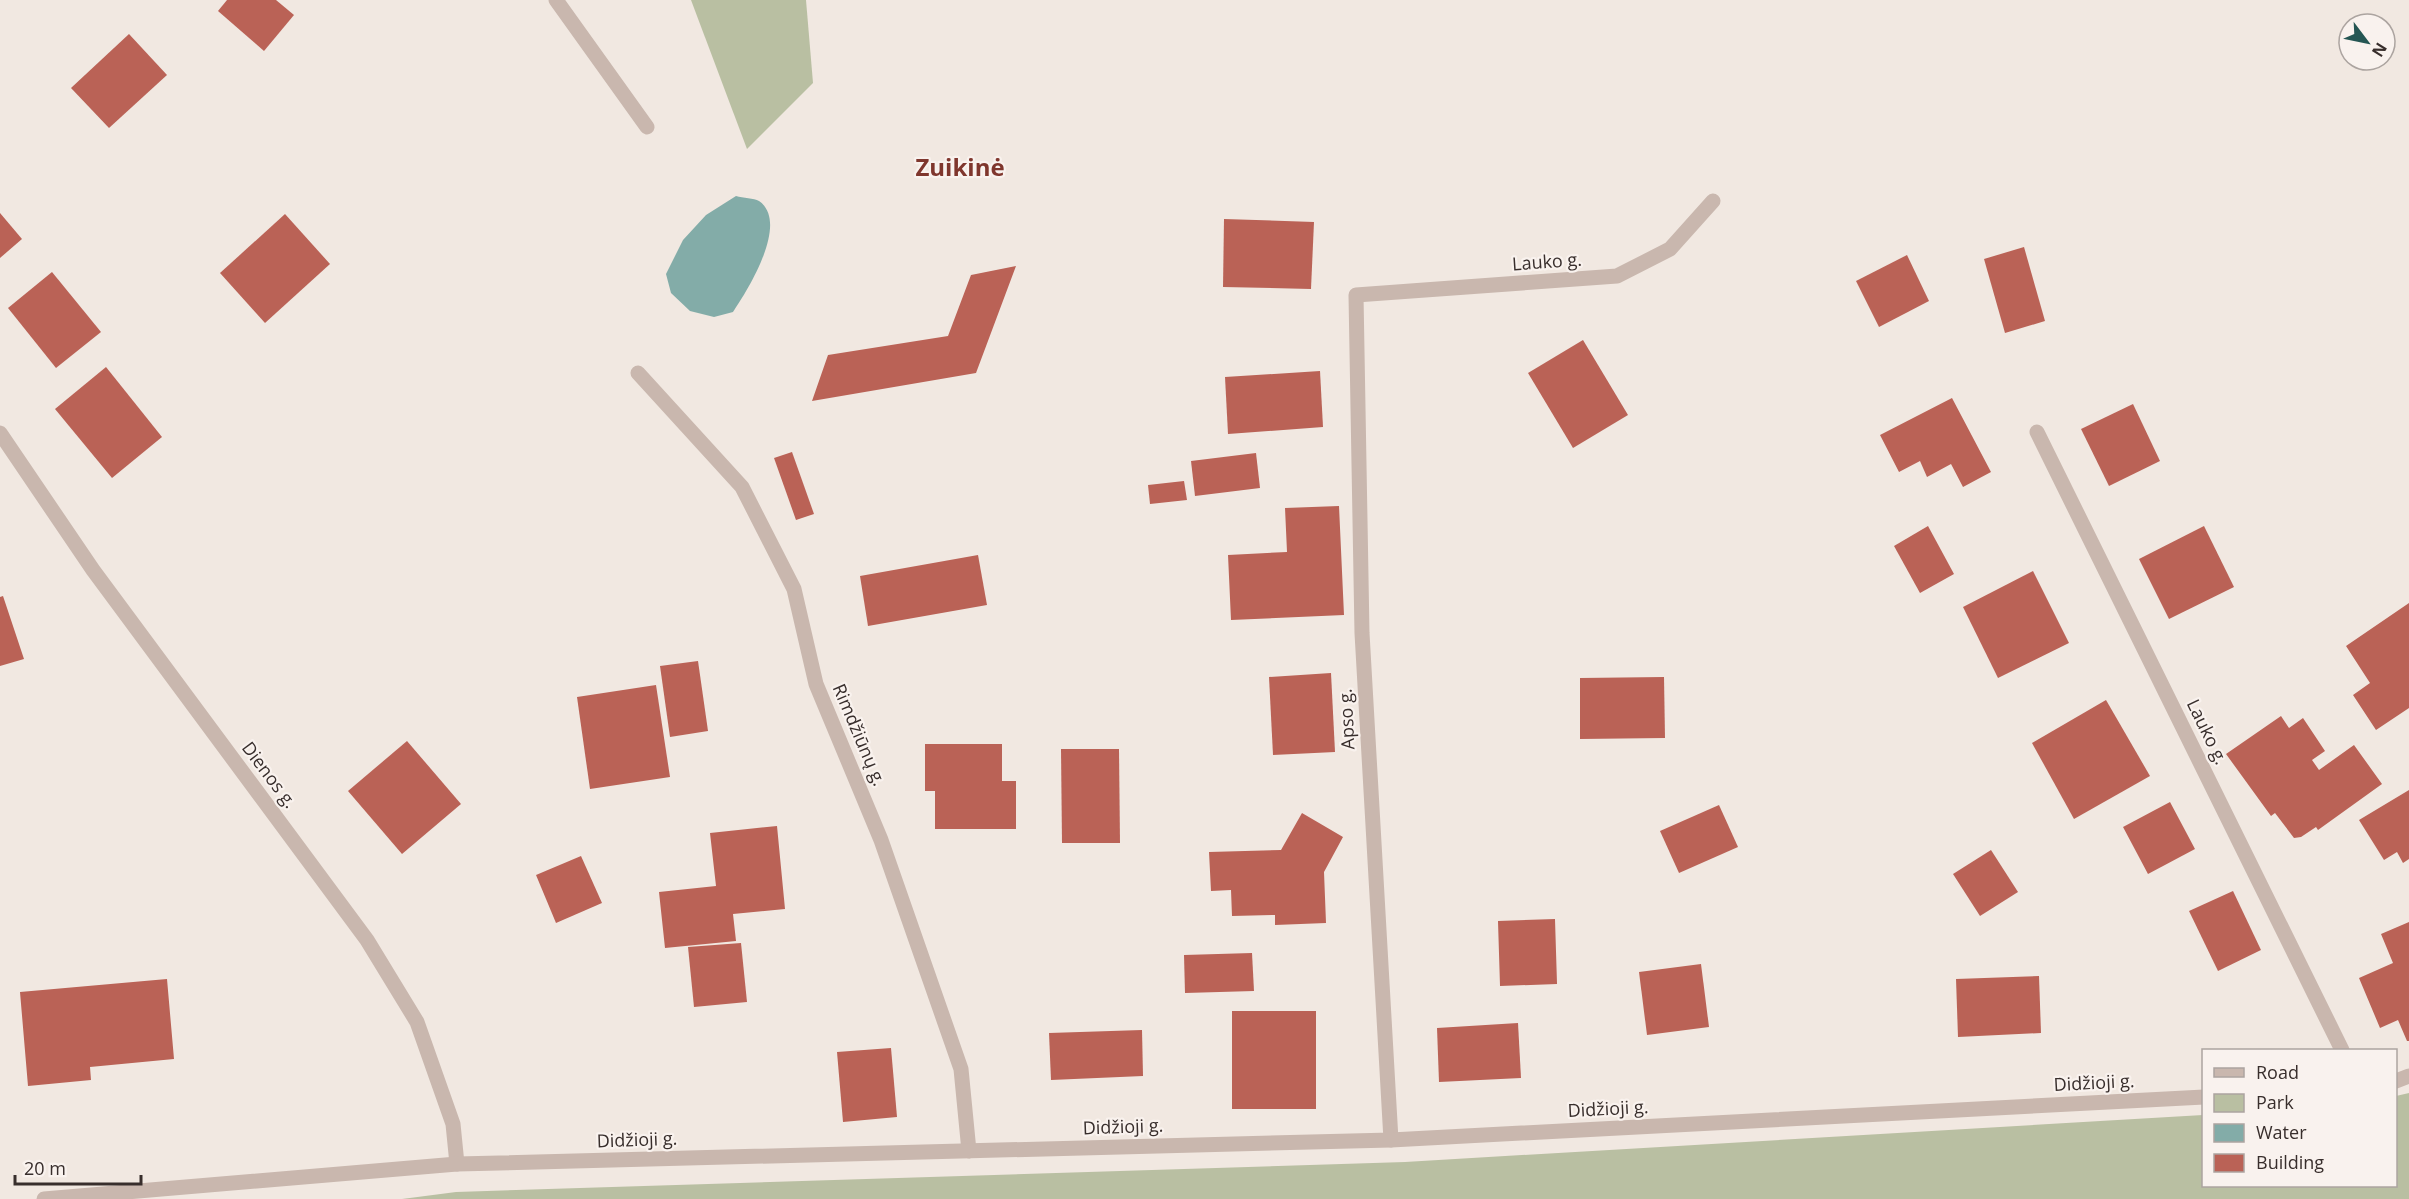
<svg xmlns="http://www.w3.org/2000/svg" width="2409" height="1199" font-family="'Open Sans',sans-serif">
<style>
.green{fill:#b9bfa2}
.water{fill:#83aca8}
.building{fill:#ba6256}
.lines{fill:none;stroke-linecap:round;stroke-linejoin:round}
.street{stroke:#c9b7ae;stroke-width:15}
.labels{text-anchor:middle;stroke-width:4.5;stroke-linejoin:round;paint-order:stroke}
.street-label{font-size:18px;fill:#382e2c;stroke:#f9f2ee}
.district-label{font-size:24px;font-weight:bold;fill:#7f362d;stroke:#f9f2ee}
</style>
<rect width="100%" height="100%" fill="#f1e8e1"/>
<g class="green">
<polygon points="691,0 806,0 813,83 747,149"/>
<polygon points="2409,1093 2409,1199 402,1199 456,1192 1405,1162 2203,1115 2204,1186 2396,1186 2396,1096"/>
</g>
<path class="water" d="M736 196C743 198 754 198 759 201 790 222 748 290 733 312L714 317 690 311 671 293 666 274 683 240 706 215Z"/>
<g class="building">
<polygon points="227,0 276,0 294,15 264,51 218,11"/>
<polygon points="129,34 167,75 109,128 71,88"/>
<polygon points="0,213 22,239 0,258"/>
<polygon points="285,214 330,264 265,323 220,273"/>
<polygon points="1224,219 1314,222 1311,289 1223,287"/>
<polygon points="2024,247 2045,321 2005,333 1984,259"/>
<polygon points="1907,255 1929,301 1879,327 1856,281"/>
<polygon points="1016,266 976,373 812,401 828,355 948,336 971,275"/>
<polygon points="52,272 101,332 56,368 8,308"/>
<polygon points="1583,340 1628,415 1573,448 1528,373"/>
<polygon points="106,367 162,437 112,478 55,409"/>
<polygon points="1320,371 1323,427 1228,434 1225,377"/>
<polygon points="1952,398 1991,472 1963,487 1951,464 1927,477 1920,461 1899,472 1880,435"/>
<polygon points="2133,404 2160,461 2109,486 2081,429"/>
<polygon points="792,452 814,514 796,520 774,458"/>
<polygon points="1256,453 1260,488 1195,496 1191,461"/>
<polygon points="1184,481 1187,500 1150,504 1148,485"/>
<polygon points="1339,506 1344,615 1231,620 1228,555 1287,552 1285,508"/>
<polygon points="1928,526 1954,574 1920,593 1894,546"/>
<polygon points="2204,526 2234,587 2169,619 2139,559"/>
<polygon points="978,555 987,605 868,626 860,576"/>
<polygon points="2033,571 2069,643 1998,678 1963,607"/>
<polygon points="3,596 24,659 0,666 0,597"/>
<polygon points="2409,603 2409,708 2376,730 2353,695 2370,683 2346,646"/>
<polygon points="698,661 708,731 670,737 660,666"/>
<polygon points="1331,673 1335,752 1273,755 1269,677"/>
<polygon points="1664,677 1665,738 1580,739 1580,678"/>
<polygon points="656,685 670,777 590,789 577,697"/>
<polygon points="2106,700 2150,776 2074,819 2032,743"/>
<polygon points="2281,716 2289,728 2303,718 2325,751 2312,760 2319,770 2354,745 2382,784 2318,830 2316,827 2301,837 2294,838 2275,813 2271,816 2226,754"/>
<polygon points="407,741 461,804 402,854 348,791"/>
<polygon points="925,744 1002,744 1002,781 1016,781 1016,829 935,829 935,791 925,791"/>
<polygon points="1061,749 1119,749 1120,843 1062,843"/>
<polygon points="2409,790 2409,859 2403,863 2397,852 2384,860 2359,820"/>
<polygon points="2170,802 2195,849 2148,874 2123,827"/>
<polygon points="1719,805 1738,847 1679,873 1660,831"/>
<polygon points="1302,813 1343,837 1324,872 1326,923 1275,925 1275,915 1232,916 1231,890 1211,891 1209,852 1281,850"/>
<polygon points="777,826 785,909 733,914 736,941 665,948 659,892 716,886 710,833"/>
<polygon points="1991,850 2018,892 1980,916 1953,874"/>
<polygon points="581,856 602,903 556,923 536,875"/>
<polygon points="2233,891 2261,950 2218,971 2189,911"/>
<polygon points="1555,919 1557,984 1500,986 1498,921"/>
<polygon points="2409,922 2409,1041 2407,1041 2398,1020 2380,1028 2359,978 2393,963 2381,934"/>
<polygon points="741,943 747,1002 694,1007 688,947"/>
<polygon points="1252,953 1254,991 1185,993 1184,955"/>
<polygon points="1701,964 1709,1027 1647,1035 1639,972"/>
<polygon points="2039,976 2041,1033 1958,1037 1956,979"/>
<polygon points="167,979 174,1059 90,1067 91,1080 28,1086 20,992"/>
<rect x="1232" y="1011" width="84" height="98"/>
<polygon points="1518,1023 1521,1078 1439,1082 1437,1028"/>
<polygon points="1142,1030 1143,1076 1051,1080 1049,1033"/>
<polygon points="891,1048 897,1117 843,1122 837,1052"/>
</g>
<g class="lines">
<g class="street">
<polyline points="556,0 647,127"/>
<polyline points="638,373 742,487 794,589 816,684 881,840 961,1069 969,1151"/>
<polyline points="2037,432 2342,1050"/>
<polyline points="0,433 93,570 367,940 417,1022 453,1124 457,1164"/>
<polyline points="2396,1081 2409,1076"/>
<polyline points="1391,1140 1362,633 1356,295 1617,276 1670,249 1713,201"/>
<polyline points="44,1199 457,1164 1391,1140 2204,1097"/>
</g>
</g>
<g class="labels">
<g class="street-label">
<text transform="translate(1547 262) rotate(-4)" y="6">Lauko g.</text>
<text transform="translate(1347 719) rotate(-93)" y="6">Apso g.</text>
<text transform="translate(2207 732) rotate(64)" y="6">Lauko g.</text>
<text transform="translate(859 735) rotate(67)" y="6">Rimdžiūnų g.</text>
<text transform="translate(269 775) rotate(53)" y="6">Dienos g.</text>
<text transform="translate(2094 1083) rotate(-3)" y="6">Didžioji g.</text>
<text transform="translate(1608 1109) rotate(-3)" y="6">Didžioji g.</text>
<text transform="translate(1123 1127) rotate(-2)" y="6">Didžioji g.</text>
<text transform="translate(637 1140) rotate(-2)" y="6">Didžioji g.</text>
</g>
<g class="district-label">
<text x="960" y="176">Zuikinė</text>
</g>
</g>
<rect x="2202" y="1049" width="195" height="138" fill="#f9f2ee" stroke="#aca4a0" stroke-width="1.5"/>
<rect x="2214" y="1068" width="30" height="9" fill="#c9b7ae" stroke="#aca4a0" stroke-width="1.5"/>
<text x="2256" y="1079" font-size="18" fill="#382e2c">Road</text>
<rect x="2214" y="1094" width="30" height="18" fill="#b9bfa2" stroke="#aca4a0" stroke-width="1.5"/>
<text x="2256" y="1109" font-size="18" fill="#382e2c">Park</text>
<rect x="2214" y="1124" width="30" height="18" fill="#83aca8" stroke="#aca4a0" stroke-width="1.5"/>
<text x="2256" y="1139" font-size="18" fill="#382e2c">Water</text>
<rect x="2214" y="1154" width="30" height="18" fill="#ba6256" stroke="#aca4a0" stroke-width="1.5"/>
<text x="2256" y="1169" font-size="18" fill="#382e2c">Building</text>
<g transform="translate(2367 42) rotate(122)"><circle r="28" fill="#f9f2ee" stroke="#aca4a0" stroke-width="1.5"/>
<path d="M0-4.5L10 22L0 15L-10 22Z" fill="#255653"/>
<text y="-9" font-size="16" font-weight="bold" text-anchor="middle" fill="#382e2c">N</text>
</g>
<path d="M15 1175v9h126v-9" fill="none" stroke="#382e2c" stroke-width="3"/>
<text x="24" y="1175" font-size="18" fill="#382e2c" stroke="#f9f2ee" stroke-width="4.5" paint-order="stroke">20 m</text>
</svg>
